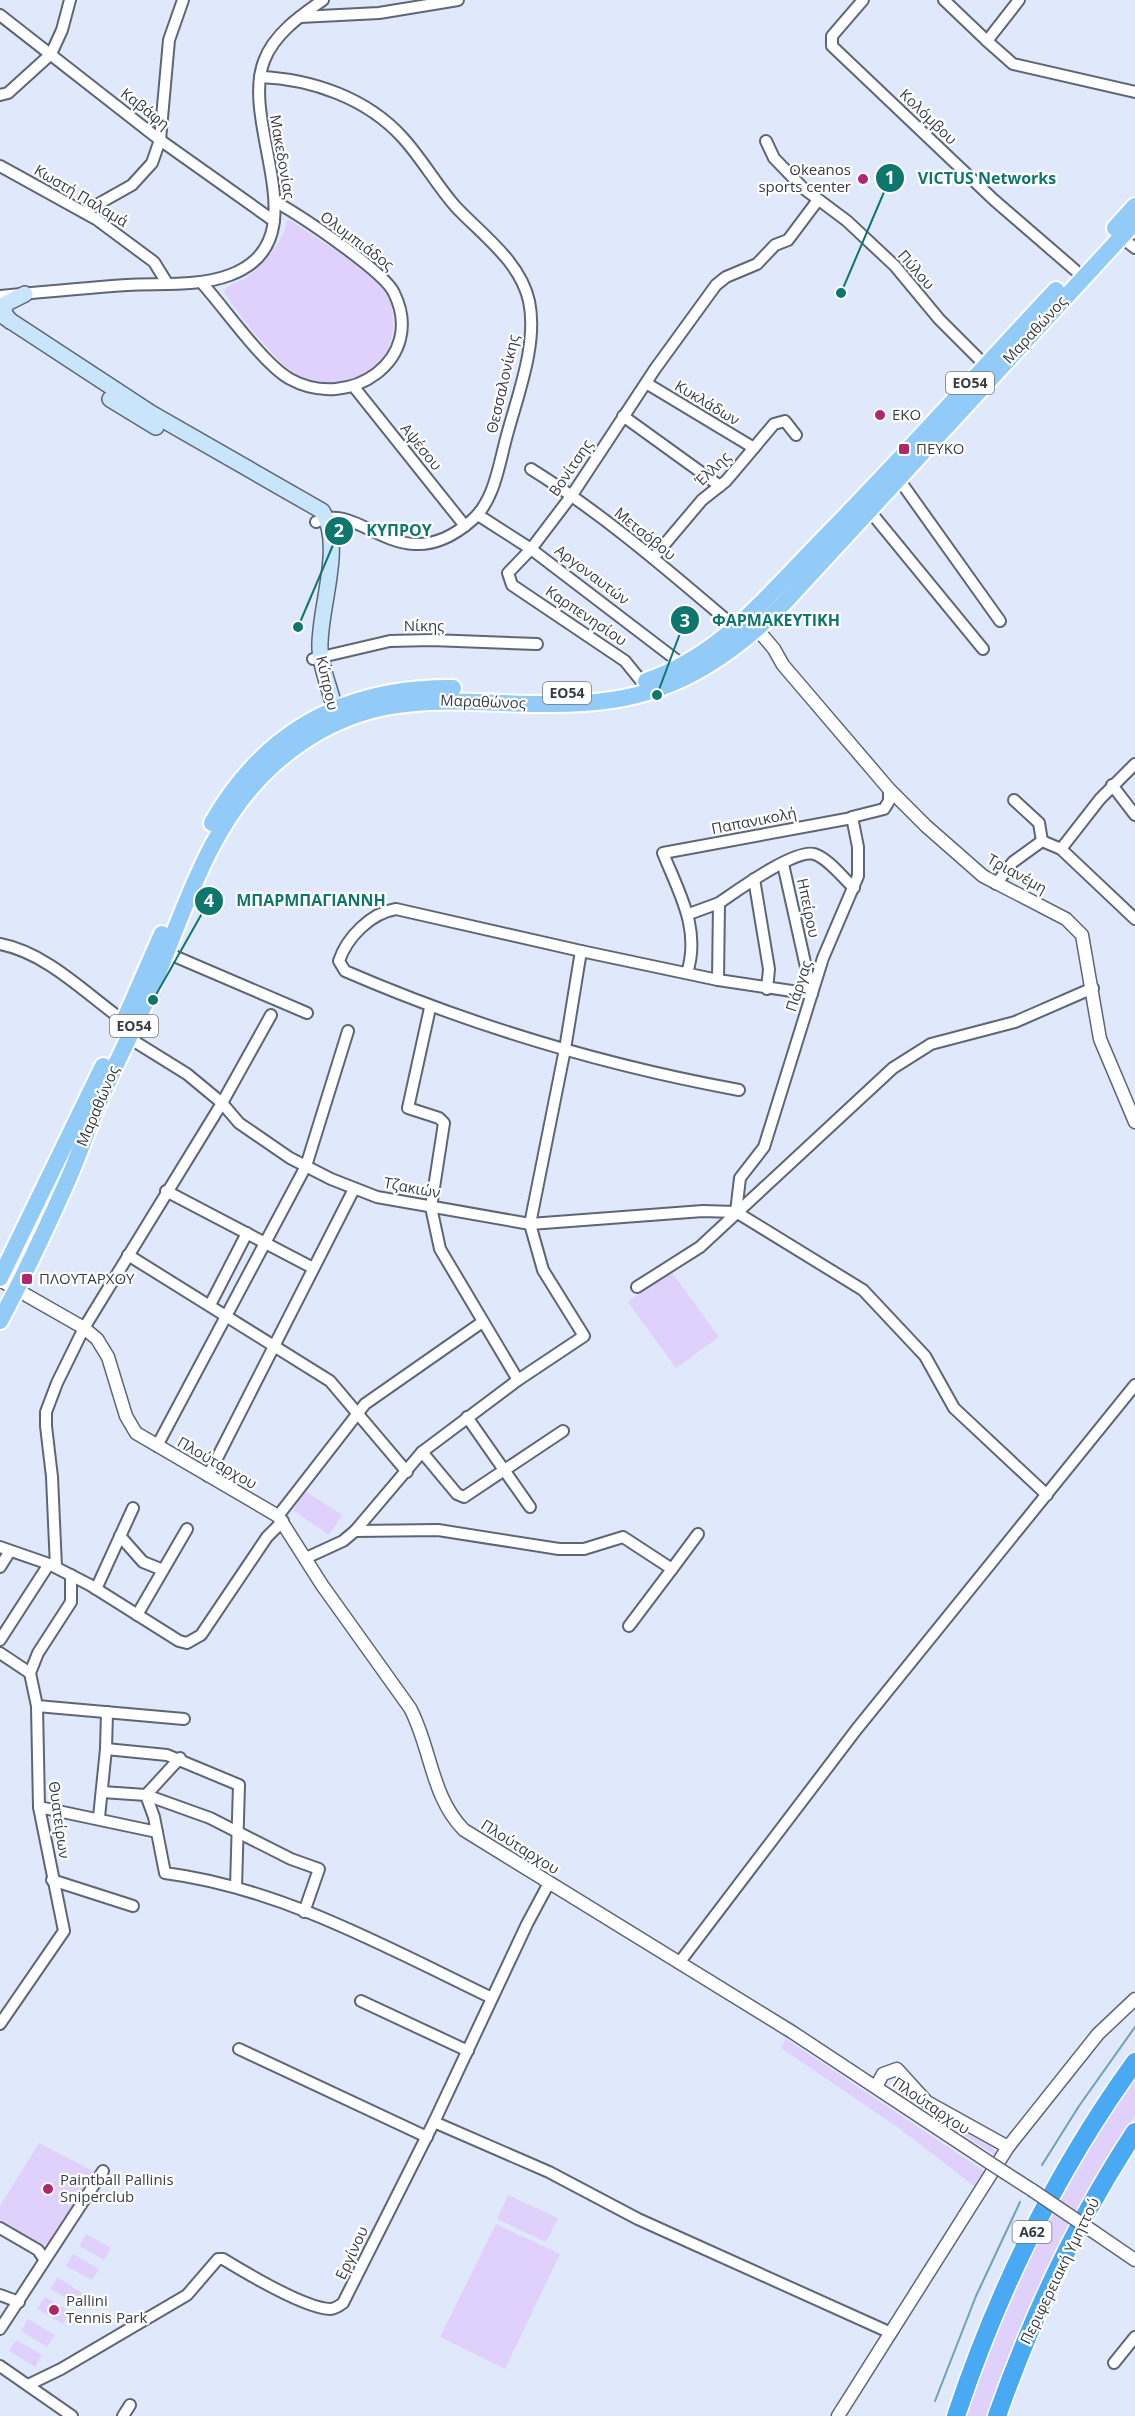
<svg xmlns="http://www.w3.org/2000/svg" width="1135" height="2416" font-family="'Open Sans',sans-serif">
<style>
.green{fill:#dfd1fb}
.lines{fill:none;stroke-linecap:round;stroke-linejoin:round}
.stream{stroke:#6ea0b5;stroke-width:2}
.minor-casing{stroke:#5e6675;stroke-width:14}
.tertiary-casing{stroke:#5e6675;stroke-width:15}
.secondary-casing{stroke:#5e6675;stroke-width:18}
.primary-casing{stroke:#fff;stroke-width:20}
.motorway-casing{stroke:#fff;stroke-width:21}
.minor{stroke:#fff;stroke-width:10}
.tertiary{stroke:#fff;stroke-width:12}
.secondary{stroke:#c8e5fb;stroke-width:15}
.primary{stroke:#92cbf7;stroke-width:16}
.motorway{stroke:#49a9f2;stroke-width:18}
.tertiary-bridge-casing{stroke:#5e6675;stroke-width:15;stroke-linecap:butt}
.tertiary-bridge{stroke:#fff;stroke-width:12}
.poi-dot{fill:#b0286b;stroke:#fff;stroke-width:2}
.labels{text-anchor:middle;stroke-width:4.5;stroke-linejoin:round;paint-order:stroke}
.shield{fill:#fff;stroke:#74767b;stroke-width:1.5}
.shield-label{font-size:14px;font-weight:bold;fill:#383c43}
.street-label{font-size:15px;fill:#383c43;stroke:#fff}
.poi-label{font-size:15px;fill:#383c43;stroke:#fff;text-anchor:start}
.leader{fill:none;stroke:#0f766e;stroke-width:2}
.callout-dot{fill:#0f766e;stroke:#fff;stroke-width:2}
.mark-label{font-size:18px;text-anchor:middle;font-weight:bold;fill:#fff}
.callout-label{font-size:16px;text-anchor:middle;font-weight:bold;fill:#0f766e;stroke:#fff;stroke-width:4.5;stroke-linejoin:round;paint-order:stroke}
</style>
<rect width="100%" height="100%" fill="#e0e9fb"/>
<g class="green">
<path d="M290 220C315 238 373 271 387 296 393 305 393 317 393 327 390 378 332 396 293 372 276 362 234 309 224 292 227 283 239 283 247 277 261 267 287 238 286 221Z"/>
<polygon points="670,1270 719,1337 676,1368 628,1302"/>
<polygon points="305,1491 342,1515 329,1535 293,1510"/>
<polygon points="786,2039 987,2173 978,2189 899,2128 781,2048"/>
<polygon points="1135,2072 1135,2116 1090,2189 988,2416 962,2416 992,2334 1068,2177"/>
<polygon points="895,2083 905,2085 925,2105 987,2141 993,2146 996,2156 890,2088"/>
<polygon points="39,2143 95,2172 51,2249 0,2220 0,2206"/>
<polygon points="508,2195 558,2218 546,2242 497,2219"/>
<polygon points="496,2224 560,2254 505,2369 440,2337"/>
<polygon points="86,2234 111,2248 104,2260 79,2246"/>
<polygon points="73,2254 99,2269 92,2280 66,2266"/>
<polygon points="57,2277 82,2293 76,2304 50,2289"/>
<polygon points="45,2297 70,2312 63,2324 37,2309"/>
<polygon points="28,2319 55,2335 47,2347 21,2331"/>
<polygon points="16,2340 42,2355 35,2367 9,2351"/>
</g>
<g class="lines">
<g class="stream">
<polyline points="1042,2165 1079,2106 1135,2027"/>
<polyline points="935,2401 976,2296 1020,2202"/>
</g>
<defs>
<g id="minor">
<polyline points="863,0 832,36 832,46 994,200 1075,270"/>
<polyline points="944,0 987,41"/>
<polyline points="1019,0 987,41 1013,64 1135,92"/>
<polyline points="0,15 160,140 274,221"/>
<polyline points="300,17 379,13 458,0"/>
<path d="M260 77C312 79 367 98 403 138 422 159 436 184 455 206 482 235 520 261 529 301 538 343 518 394 507 435 499 463 495 501 471 521 399 583 360 498 316 522"/>
<polyline points="0,95 8,93 51,54 62,30 70,0"/>
<polyline points="766,141 774,158 803,188 847,221 895,266 939,319 986,366"/>
<polyline points="0,166 96,219 154,262 167,283"/>
<polyline points="84,212 132,185 152,163 160,140 169,40 183,0"/>
<polyline points="1121,237 1135,248"/>
<path d="M201 282C224 307 263 364 290 379 349 412 427 360 394 293 384 271 301 216 276 202"/>
<path d="M0 296C42 292 84 288 127 285 160 283 198 287 230 275 322 241 239 126 264 61 274 34 300 16 323 0"/>
<polyline points="646,383 754,448"/>
<polyline points="354,387 465,526"/>
<polyline points="623,416 720,486"/>
<path d="M531 469C605 515 670 572 736 628"/>
<polyline points="898,478 1000,621"/>
<polyline points="869,510 983,649"/>
<polyline points="478,515 531,549 683,665"/>
<polyline points="653,558 702,500 726,481 774,424 785,421 796,435"/>
<polyline points="313,659 390,641 431,640 537,644"/>
<polyline points="642,682 625,661 512,585 508,573 531,549 572,495 655,369 716,285 726,277 757,264 775,245 788,240 818,200"/>
<polyline points="1112,785 1135,815"/>
<polyline points="1014,800 1039,823 1042,841"/>
<polyline points="1061,849 1100,799 1135,764"/>
<polyline points="754,879 769,969 767,989"/>
<polyline points="996,884 1013,862 1042,841 1061,849 1135,919"/>
<polyline points="689,914 719,903"/>
<path d="M0 944C47 953 86 994 124 1021"/>
<path d="M581 951 396 909C371 913 347 937 339 961L345 971C472 1026 603 1065 739 1090"/>
<polyline points="167,953 307,1013"/>
<path d="M687 973C701 929 679 893 663 853L852 818"/>
<path d="M718 980 719 903C737 891 794 849 814 854 828 858 843 878 854 888"/>
<polyline points="430,1008 408,1108 439,1118 444,1123 431,1207 440,1249 518,1380 584,1336 543,1270 530,1224 565,1049 581,951 718,980 812,994 783,864"/>
<polyline points="129,1038 187,1074 222,1103 239,1123 290,1158 331,1179 377,1197 530,1224 703,1211 736,1212"/>
<polyline points="166,1191 313,1268"/>
<polyline points="736,1212 740,1178 764,1147 823,958 858,876 858,847 852,817 884,809 889,801 889,789"/>
<polyline points="736,1212 863,1290 925,1356 954,1408 1047,1495"/>
<polyline points="128,1255 330,1381 407,1472"/>
<polyline points="637,1287 700,1247 893,1068 931,1044 1015,1022 1093,988"/>
<polyline points="210,1305 247,1233"/>
<polyline points="467,1417 530,1507"/>
<polyline points="157,1446 306,1166 348,1031"/>
<polyline points="422,1452 457,1494 464,1497 563,1431"/>
<polyline points="208,1476 354,1189"/>
<polyline points="278,1516 365,1404 481,1323"/>
<polyline points="355,1531 422,1452 518,1380"/>
<polyline points="120,1536 143,1562 163,1570"/>
<polyline points="0,1547 49,1564 90,1585 179,1641 187,1643 201,1635 267,1537 283,1521"/>
<polyline points="306,1558 343,1541 355,1531 438,1530 559,1549 584,1549 623,1537 672,1569 629,1626"/>
<polyline points="0,1567 10,1551"/>
<polyline points="56,1567 52,1477 46,1426 46,1412 57,1383 84,1328 222,1103 271,1015"/>
<polyline points="672,1569 698,1534"/>
<polyline points="96,1589 133,1508"/>
<polyline points="137,1615 187,1529"/>
<polyline points="0,1640 49,1564"/>
<polyline points="0,1653 30,1673"/>
<polyline points="37,1706 184,1719"/>
<polyline points="106,1749 167,1755 239,1785 236,1887"/>
<polyline points="180,1758 146,1795 210,1818 291,1859 319,1869 304,1912"/>
<path d="M102 1792 146 1795 154 1817 165 1873C281 1888 388 1948 492 1998"/>
<polyline points="39,1807 157,1832"/>
<polyline points="99,1817 106,1749 107,1712"/>
<polyline points="52,1880 133,1906"/>
<polyline points="679,1963 856,1730 1135,1385"/>
<polyline points="361,2001 468,2051"/>
<polyline points="0,2024 64,1931 39,1807 37,1706 30,1673 38,1653 71,1602 71,1575"/>
<polyline points="239,2049 427,2137"/>
<polyline points="434,2122 549,2172 638,2219 891,2333"/>
<polyline points="0,2228 38,2250 44,2259"/>
<polyline points="0,2295 19,2302"/>
<polyline points="0,2329 103,2171"/>
<polyline points="1114,2363 1135,2337"/>
<polyline points="0,2366 72,2416"/>
<path d="M28 2385 61 2369 187 2295 218 2259H223C246 2273 305 2308 330 2309 335 2309 339 2306 343 2303L434 2122 527 1924 549 1883"/>
<polyline points="123,2416 130,2405"/>
</g>
<g id="tertiary">
<polyline points="752,623 774,649 783,665 889,789 926,826 983,876 1066,919 1082,935 1100,1039 1135,1122"/>
<path d="M0 1280 84 1328 97 1339 108 1357 126 1416 136 1433 278 1516 322 1585 410 1708C431 1747 431 1797 464 1830L792 2032 990 2163"/>
<polyline points="876,2087 883,2074 897,2069 927,2102 1008,2147"/>
<polyline points="1007,2174 1032,2190"/>
<polyline points="1094,2232 1135,2260"/>
<polyline points="838,2416 1008,2147 1098,2034 1135,1999"/>
</g>
<g id="secondary">
<path d="M0 314 151 413 322 511C345 545 318 611 320 649 321 675 336 697 335 722"/>
<polyline points="10,321 4,313 5,304 25,294"/>
<polyline points="110,399 156,427"/>
</g>
<g id="primary">
<polyline points="1115,228 1135,206"/>
<path d="M646 681C721 656 768 595 822 540 902 459 978 373 1056 290"/>
<path d="M212 823C265 730 347 687 453 688"/>
<polyline points="123,1023 162,934"/>
<polyline points="0,1278 103,1066"/>
<path d="M0 1321C24 1276 46 1229 67 1182 79 1155 88 1127 100 1100 115 1064 134 1029 150 992 184 914 207 824 273 765 385 665 484 718 612 700 681 690 736 652 784 603L1135 222"/>
</g>
<g id="motorway">
<path d="M956 2416C998 2290 1057 2170 1135 2062"/>
<path d="M997 2416C1032 2317 1077 2220 1135 2132"/>
</g>
</defs>
<use href="#minor" class="minor-casing"/>
<use href="#tertiary" class="tertiary-casing"/>
<use href="#secondary" class="secondary-casing"/>
<use href="#primary" class="primary-casing"/>
<use href="#motorway" class="motorway-casing"/>
<use href="#minor" class="minor"/>
<use href="#tertiary" class="tertiary"/>
<use href="#secondary" class="secondary"/>
<use href="#primary" class="primary"/>
<use href="#motorway" class="motorway"/>
<defs>
<g id="tertiary-bridge">
<polyline points="990,2163 1007,2174"/>
<polyline points="1032,2190 1094,2232"/>
</g>
</defs>
<use href="#tertiary-bridge" class="tertiary-bridge-casing"/>
<use href="#tertiary-bridge" class="tertiary-bridge"/>
</g>
<g class="poi-dot">
<circle cx="863" cy="179" r="6"/>
<circle cx="880" cy="415" r="6"/>
<rect x="898" y="443" width="12" height="12" rx="3"/>
<rect x="21" y="1273" width="12" height="12" rx="3"/>
<circle cx="48" cy="2189" r="6"/>
<circle cx="54" cy="2310" r="6"/>
</g>
<g class="labels">
<g class="shield">
<rect x="946" y="372" width="48" height="22" rx="4.5"/>
<rect x="543" y="682" width="48" height="22" rx="4.5"/>
<rect x="110" y="1015" width="48" height="22" rx="4.5"/>
<rect x="1012.5" y="2221" width="39" height="22" rx="4.5"/>
</g>
<g class="shield-label">
<text x="970" y="388">ΕΟ54</text>
<text x="567" y="698">ΕΟ54</text>
<text x="134" y="1031">ΕΟ54</text>
<text x="1032" y="2237">Α62</text>
</g>
<g class="street-label">
<text transform="translate(145 109) rotate(38)" y="5">Καβάφη</text>
<text transform="translate(928 117) rotate(44)" y="5">Κολόμβου</text>
<text transform="translate(282 157) rotate(80)" y="5">Μακεδονίας</text>
<text transform="translate(81 196) rotate(31)" y="5">Κωστή Παλαμά</text>
<text transform="translate(357 241) rotate(37)" y="5">Ολυμπιάδος</text>
<text transform="translate(916 270) rotate(49)" y="5">Πύλου</text>
<text transform="translate(1035 330) rotate(-47)" y="5">Μαραθώνος</text>
<text transform="translate(503 384) rotate(-77)" y="5">Θεσσαλονίκης</text>
<text transform="translate(707 403) rotate(31)" y="5">Κυκλάδων</text>
<text transform="translate(421 447) rotate(51)" y="5">Αψέσου</text>
<text transform="translate(571 468) rotate(-56)" y="5">Βονίτσης</text>
<text transform="translate(713 469) rotate(-44)" y="5">Έλλης</text>
<text transform="translate(645 534) rotate(39)" y="5">Μετσόβου</text>
<text transform="translate(592 575) rotate(37)" y="5">Αργοναυτών</text>
<text transform="translate(586 616) rotate(34)" y="5">Καρπενησίου</text>
<text x="424" y="631">Νίκης</text>
<text transform="translate(327 683) rotate(77)" y="5">Κύπρου</text>
<text transform="translate(483 702) rotate(2)" y="5">Μαραθώνος</text>
<text transform="translate(754 821) rotate(-11)" y="5">Παπανικολή</text>
<text transform="translate(1017 874) rotate(29)" y="5">Τριανέμη</text>
<text transform="translate(808 908) rotate(78)" y="5">Ηπείρου</text>
<text transform="translate(799 986) rotate(-72)" y="5">Πάργας</text>
<text transform="translate(98 1106) rotate(-67)" y="5">Μαραθώνος</text>
<text transform="translate(412 1188) rotate(11)" y="5">Τζακιών</text>
<text transform="translate(217 1463) rotate(30)" y="5">Πλούταρχου</text>
<text transform="translate(59 1820) rotate(82)" y="5">Θυατείρων</text>
<text transform="translate(520 1847) rotate(32)" y="5">Πλούταρχου</text>
<text transform="translate(931 2106) rotate(34)" y="5">Πλούταρχου</text>
<text transform="translate(352 2253) rotate(-65)" y="5">Εργίνου</text>
<text transform="translate(1060 2271) rotate(-64)" y="5">Περιφερειακή Υμηττού</text>
</g>
<g class="poi-label">
<text x="851" y="175" text-anchor="end">Okeanos<tspan x="851" dy="17">sports center</tspan></text>
<text x="892" y="420">EKO</text>
<text x="916" y="454">ΠΕΥΚΟ</text>
<text x="39" y="1284">ΠΛΟΥΤΑΡΧΟΥ</text>
<text x="60" y="2185">Paintball Pallinis<tspan x="60" dy="17">Sniperclub</tspan></text>
<text x="66" y="2306">Pallini<tspan x="66" dy="17">Tennis Park</tspan></text>
</g>
</g>
<path class="leader" d="M841 293L890 178M298 627L339 531M657 695L685 620M153 1000L209 901"/>
<g class="callout-dot">
<circle cx="841" cy="293" r="6"/>
<circle cx="298" cy="627" r="6"/>
<circle cx="657" cy="695" r="6"/>
<circle cx="153" cy="1000" r="6"/>
<circle cx="890" cy="178" r="15"/>
<circle cx="339" cy="531" r="15"/>
<circle cx="685" cy="620" r="15"/>
<circle cx="209" cy="901" r="15"/>
</g>
<g class="mark-label">
<text x="890" y="184">1</text>
<text x="339" y="537">2</text>
<text x="685" y="627">3</text>
<text x="209" y="907">4</text>
</g>
<g class="callout-label">
<text x="987" y="184">VICTUS Networks</text>
<text x="399" y="536">ΚΥΠΡΟΥ</text>
<text x="776" y="626">ΦΑΡΜΑΚΕΥΤΙΚΗ</text>
<text x="311" y="906">ΜΠΑΡΜΠΑΓΙΑΝΝΗ</text>
</g>
</svg>
